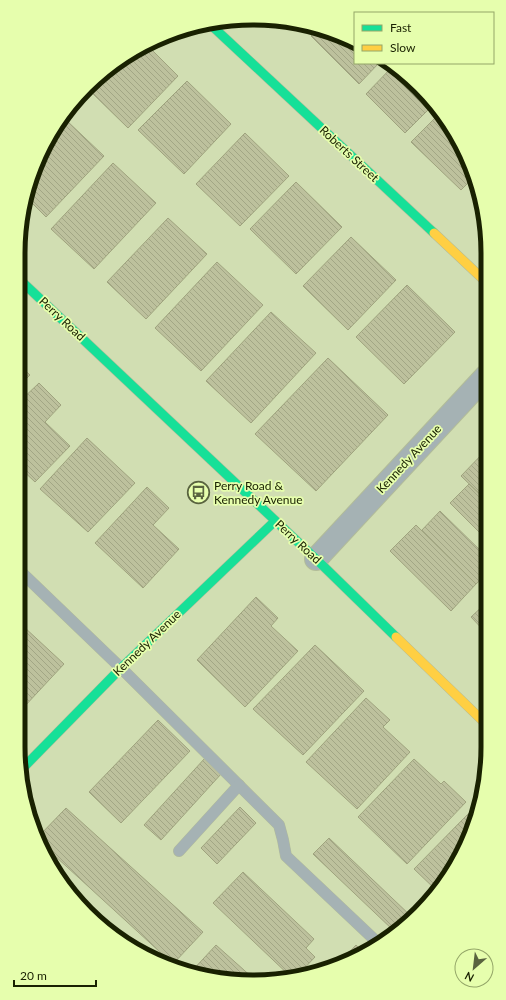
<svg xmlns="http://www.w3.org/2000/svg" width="506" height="1000" font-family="Lato,sans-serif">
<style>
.building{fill:url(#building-back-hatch);stroke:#9fa37e}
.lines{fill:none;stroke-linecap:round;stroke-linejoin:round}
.lane-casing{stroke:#b2bc99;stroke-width:12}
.street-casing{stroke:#b2bc99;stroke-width:24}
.fast-casing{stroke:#b2bc99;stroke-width:10}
.slow-casing{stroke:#b2bc99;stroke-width:10}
.lane{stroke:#a5b2b4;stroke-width:11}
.street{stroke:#a5b2b4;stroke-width:22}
.fast{stroke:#16e098;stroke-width:9}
.slow{stroke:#ffcf43;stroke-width:9}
.labels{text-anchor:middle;stroke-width:3.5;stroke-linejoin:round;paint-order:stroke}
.street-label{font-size:12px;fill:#192101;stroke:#e6fead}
.poi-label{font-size:12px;fill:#192101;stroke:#e6fead;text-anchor:start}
.rim{fill:none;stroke:#192101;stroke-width:5}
</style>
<defs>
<pattern id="building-back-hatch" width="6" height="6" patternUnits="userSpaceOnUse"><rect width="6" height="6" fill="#bdc19d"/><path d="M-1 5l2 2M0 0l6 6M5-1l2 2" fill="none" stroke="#a2a685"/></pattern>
</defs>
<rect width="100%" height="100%" fill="#d1deb2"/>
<g class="building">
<polygon points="316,31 355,42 355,63 379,63 359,84 311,36"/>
<polygon points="149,47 178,76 128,128 88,89 98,76"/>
<polygon points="393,66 408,76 434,104 405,133 366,94"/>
<polygon points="187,81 231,124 184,174 138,130"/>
<polygon points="441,112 470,163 474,177 461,190 411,142"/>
<polygon points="65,119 104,156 46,217 29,200 42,149"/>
<polygon points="245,133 289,176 240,226 196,184"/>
<polygon points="113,163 156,203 94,269 51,229"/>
<polygon points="296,182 342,227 296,274 250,229"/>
<polygon points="168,218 207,254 146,319 107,282"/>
<polygon points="351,237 396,280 348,330 303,286"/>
<polygon points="217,262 263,305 201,371 155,328"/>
<polygon points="407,285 455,332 404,384 356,337"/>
<polygon points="271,312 316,353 251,423 206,381"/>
<polygon points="328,358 388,415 316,491 255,434"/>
<polygon points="18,364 30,375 18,387"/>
<polygon points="39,383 61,405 45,422 70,446 35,482 18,466 18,403"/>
<polygon points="87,438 135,483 88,532 40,489"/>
<polygon points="486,450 487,450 487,501 461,476"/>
<polygon points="469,484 487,501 487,540 450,503"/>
<polygon points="147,487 169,508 153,525 179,549 143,588 95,543"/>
<polygon points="440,511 487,557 487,574 476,584 421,531"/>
<polygon points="416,525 476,584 451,611 390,551"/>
<polygon points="256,597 278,618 271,626 298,651 245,707 197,660"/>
<polygon points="487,602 487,634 471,617"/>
<polygon points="23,626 64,664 24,707 18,701 18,631"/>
<polygon points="315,645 364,691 303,755 253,709"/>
<polygon points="366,698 390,720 383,727 410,752 357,809 306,762"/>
<polygon points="158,720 190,751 121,823 89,792"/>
<polygon points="205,758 222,773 161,840 144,825"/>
<polygon points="414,759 441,784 444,781 466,802 407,864 358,817"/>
<polygon points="240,807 256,823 217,864 201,848"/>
<polygon points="66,808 203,932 173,964 43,845 38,837"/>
<polygon points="469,813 473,817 464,851 436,890 414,869"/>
<polygon points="329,838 413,918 394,931 313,854"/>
<polygon points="243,872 314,939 306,948 315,957 297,976 292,978 213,903"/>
<polygon points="216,945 254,979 207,977 191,972"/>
<polygon points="356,945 364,953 357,958 342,962 341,961"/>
</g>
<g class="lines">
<defs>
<g id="lane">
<polyline points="18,569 121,668 279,825 283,840 286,856 378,943"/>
<polyline points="179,851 239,785"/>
</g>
<polyline id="street" points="316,559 486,376"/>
<g id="fast">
<polyline points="212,26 434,233"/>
<polyline points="18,278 316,559 396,637"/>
<polyline points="22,769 121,668 275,521"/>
</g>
<g id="slow">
<polyline points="434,233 486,282"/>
<polyline points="396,637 487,725"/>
</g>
</defs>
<use href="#lane" class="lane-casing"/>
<use href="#street" class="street-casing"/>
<use href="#fast" class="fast-casing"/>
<use href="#slow" class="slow-casing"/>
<use href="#lane" class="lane"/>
<use href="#street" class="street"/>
<use href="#fast" class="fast"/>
<use href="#slow" class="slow"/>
</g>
<defs>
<symbol id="bus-ring" viewBox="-11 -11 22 22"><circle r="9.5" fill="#e6fead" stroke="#59633f" stroke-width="1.5"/><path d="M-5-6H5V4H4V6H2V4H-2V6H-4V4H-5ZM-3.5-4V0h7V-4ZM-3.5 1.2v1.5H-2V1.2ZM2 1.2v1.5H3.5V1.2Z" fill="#59633f"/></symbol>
</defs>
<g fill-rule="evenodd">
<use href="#bus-ring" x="186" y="480" width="25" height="25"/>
</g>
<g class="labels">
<g class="street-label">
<text transform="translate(349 154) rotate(43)" y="4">Roberts Street</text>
<text transform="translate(62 319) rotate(43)" y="4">Perry Road</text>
<text transform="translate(409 459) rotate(-47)" y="4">Kennedy Avenue</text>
<text transform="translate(298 542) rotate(43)" y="4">Perry Road</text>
<text transform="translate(147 643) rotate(-44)" y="4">Kennedy Avenue</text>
</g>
<g class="poi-label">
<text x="214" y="490">Perry Road &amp;<tspan x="214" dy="14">Kennedy Avenue</tspan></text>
</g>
</g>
<path d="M0 0H506V1000H0ZM253 25H253A228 228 0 0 1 481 253V747A228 228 0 0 1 253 975H253A228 228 0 0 1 25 747V253A228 228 0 0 1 253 25Z" fill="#e6fead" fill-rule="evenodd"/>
<path class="rim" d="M253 25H253A228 228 0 0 1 481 253V747A228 228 0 0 1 253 975H253A228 228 0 0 1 25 747V253A228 228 0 0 1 253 25Z"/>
<rect x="354" y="12" width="140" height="52" fill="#e6fead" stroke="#94a668"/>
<rect x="362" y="25" width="20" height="6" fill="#16e098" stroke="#94a668"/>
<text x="390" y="32" font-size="12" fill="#192101">Fast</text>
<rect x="362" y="45" width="20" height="6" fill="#ffcf43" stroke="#94a668"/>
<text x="390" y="52" font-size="12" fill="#192101">Slow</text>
<g transform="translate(474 968) rotate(208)"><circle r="19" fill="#e6fead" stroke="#94a668"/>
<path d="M0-3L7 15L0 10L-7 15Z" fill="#59633f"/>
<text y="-6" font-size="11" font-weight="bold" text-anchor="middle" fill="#192101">N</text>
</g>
<path d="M14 980v6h82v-6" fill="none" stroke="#192101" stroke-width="2"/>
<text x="20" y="980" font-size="12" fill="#192101" stroke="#e6fead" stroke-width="3" paint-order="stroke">20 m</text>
</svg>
